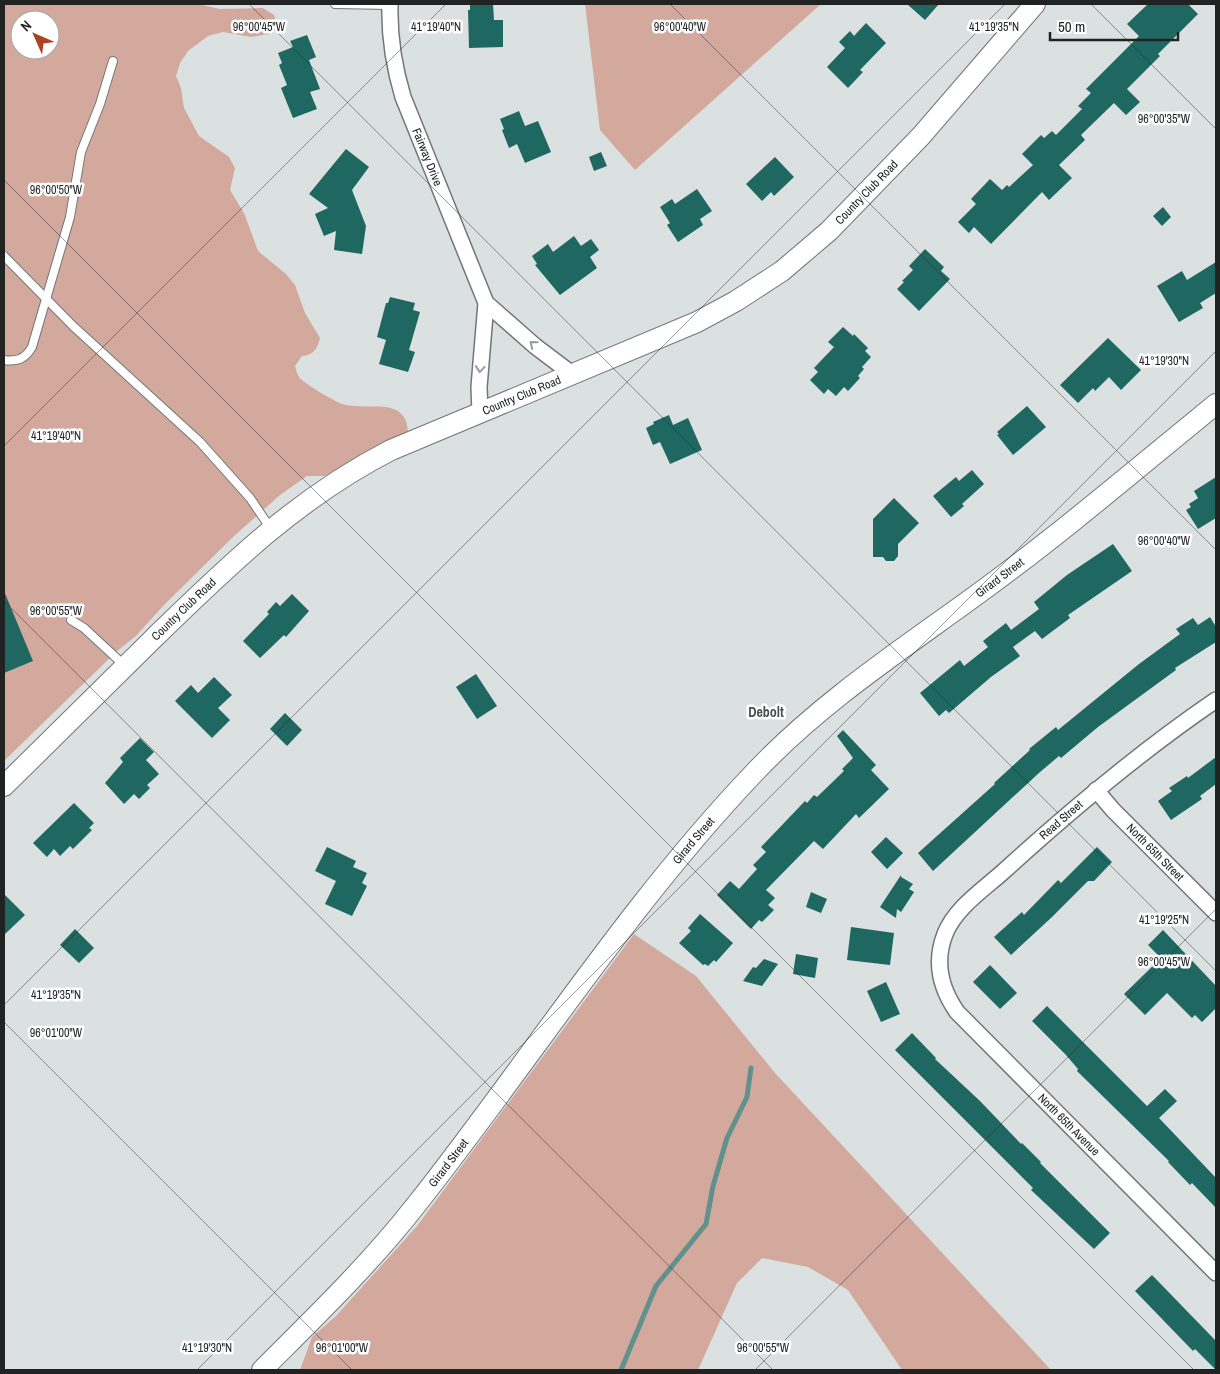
<svg xmlns="http://www.w3.org/2000/svg" width="1220" height="1374" font-family="'Archivo Narrow',sans-serif">
<style>
.green{fill:#d4a99d;fill-rule:evenodd}
.lines{fill:none;stroke-linecap:round;stroke-linejoin:round}
.stream{stroke:#61918c;stroke-width:5}
.building{fill:#1f6761}
.lane-casing{stroke:#727776;stroke-width:10}
.street-casing{stroke:#727776;stroke-width:18}
.secondary-casing{stroke:#727776;stroke-width:22}
.lane{stroke:#fff;stroke-width:8}
.street{stroke:#fff;stroke-width:15}
.secondary{stroke:#fff;stroke-width:20}
.oneway{stroke:#9b9c9c}
.ticks{fill:none;stroke:#212323;stroke-width:1;stroke-opacity:0.45}
.labels{text-anchor:middle;stroke-width:5;stroke-linejoin:round;paint-order:stroke}
.street-label{font-size:12px;fill:#212323;stroke:#fff}
.neighbourhood-label{font-size:14px;font-weight:bold;fill:#494e4e;stroke:#fff}
.ticks-label{font-size:12px;text-anchor:middle;fill:#212323;stroke:#fff;stroke-width:5;stroke-linejoin:round;paint-order:stroke}
</style>
<rect width="100%" height="100%" fill="#dbe0e0"/>
<g class="green">
<path d="M4 4H197L220 9 263 8 274 15 277 25 268 34 251 37 223 32 208 36 188 51 180 63 176 76 181 88 184 108 199 136 229 157 235 168 230 190 244 213 258 251 286 274 295 285 305 313 320 338C317 349 314 355 302 356L295 366C296 369 297 374 299 377 303 383 334 401 342 404 367 412 407 394 408 433L377 452 325 476H307L280 495 234 536 163 606 136 636 117 651 4 761ZM20 20H50V50H20Z"/>
<polygon points="585,4 821,4 635,170 600,130"/>
<polygon points="634,934 696,976 775,1073 1051,1370 902,1370 848,1290 808,1267 762,1258 737,1283 698,1370 300,1370 312,1337 336,1316 417,1226"/>
</g>
<g class="lines">
<polyline class="stream" points="621,1370 656,1286 706,1224 713,1186 727,1138 747,1097 751,1068"/>
</g>
<g class="building">
<polygon points="470,4 493,4 494,20 503,20 503,47 469,48 468,10 470,10"/>
<polygon points="907,4 939,4 925,20"/>
<polygon points="1148,4 1188,4 1198,14 1158,54 1160,56 1127,89 1140,102 1126,115 1114,103 1081,135 1085,140 1059,165 1072,178 1049,200 1042,192 991,244 974,227 969,233 958,222 976,204 971,199 990,179 1002,190 1007,185 1009,187 1033,165 1022,154 1041,135 1044,138 1052,131 1056,135 1082,109 1078,106 1091,93 1086,89 1139,36 1127,24"/>
<polygon points="866,23 886,43 860,70 863,72 848,88 827,67 845,48 839,42 850,31 854,36"/>
<polygon points="307,35 316,57 309,60 320,89 310,92 317,109 293,118 281,88 287,85 279,65 282,63 278,53 293,47 290,41"/>
<polygon points="519,111 525,126 538,121 551,152 525,163 517,144 509,148 502,130 504,129 500,119"/>
<polygon points="346,149 369,167 352,190 366,226 362,254 334,250 336,231 324,236 315,214 328,208 309,194"/>
<polygon points="601,152 607,166 594,171 589,157"/>
<polygon points="775,157 794,177 774,196 771,192 762,201 746,184"/>
<polygon points="697,189 712,211 700,219 703,225 678,242 667,225 670,223 660,207 672,199 675,204"/>
<polygon points="1163,207 1171,217 1162,226 1153,216"/>
<polygon points="574,236 581,246 591,239 599,250 590,257 597,268 560,295 535,265 537,264 532,256 548,244 553,252"/>
<polygon points="925,249 944,267 941,271 950,279 919,311 897,289 904,282 902,281 913,270 909,266"/>
<polygon points="1216,262 1216,293 1200,303 1203,308 1179,322 1157,286 1182,271 1187,280"/>
<polygon points="390,297 415,303 413,310 420,312 409,350 415,352 408,372 379,364 386,340 377,337 386,303 388,303"/>
<polygon points="843,327 853,336 854,334 868,348 865,351 871,357 862,367 864,369 858,376 860,378 848,391 844,387 836,396 828,389 824,394 810,380 818,372 814,368 834,347 828,342"/>
<polygon points="1108,338 1141,370 1121,390 1109,377 1095,391 1093,388 1078,403 1060,385"/>
<polygon points="1027,406 1046,427 1013,455 997,435 999,434 997,432"/>
<polygon points="669,415 673,425 688,418 702,450 670,464 660,442 653,445 646,428 654,424 653,422"/>
<polygon points="972,470 984,484 962,504 964,506 951,517 933,496 956,477 959,481"/>
<polygon points="1216,477 1216,518 1198,529 1186,510 1191,507 1189,504 1198,498 1194,491"/>
<polygon points="894,498 919,523 898,544 898,556 894,561 886,561 883,557 873,557 873,519"/>
<polygon points="1113,544 1132,571 1068,615 1070,618 1042,639 1035,631 1013,647 1020,656 991,677 949,713 946,710 939,716 920,693 960,660 964,666 988,647 983,641 1006,623 1011,630 1039,609 1034,602 1067,575"/>
<polygon points="4,591 33,661 4,673"/>
<polygon points="292,594 309,611 286,637 284,635 260,658 243,641 269,614 267,612 276,602 280,606"/>
<polygon points="1210,617 1216,627 1216,642 1175,668 1176,670 1098,727 1061,758 1059,756 1040,772 933,871 918,853 995,784 994,783 1030,750 1029,749 1056,727 1058,730 1139,664 1180,634 1176,629 1193,618 1198,625"/>
<polygon points="476,674 497,706 477,719 456,687"/>
<polygon points="214,677 232,695 218,708 230,720 212,738 175,701 191,685 198,693"/>
<polygon points="285,713 302,730 287,746 270,729"/>
<polygon points="843,730 876,765 871,770 889,789 859,818 856,814 823,849 814,841 766,890 775,898 768,905 774,910 762,922 759,920 751,929 717,895 730,881 739,889 757,869 753,865 766,852 761,847 805,801 807,803 814,795 817,797 844,771 842,769 853,758 837,736"/>
<polygon points="140,738 154,752 146,760 159,774 147,785 150,788 139,799 134,794 124,804 105,783 123,762 120,758"/>
<polygon points="1216,757 1216,784 1200,796 1202,799 1171,820 1158,801 1172,791 1169,788 1187,776 1188,778"/>
<polygon points="74,803 94,823 89,828 92,830 73,849 70,846 60,856 54,849 47,857 33,843"/>
<polygon points="886,837 903,853 887,869 871,852"/>
<polygon points="327,847 356,861 353,867 367,873 362,883 367,886 352,916 325,904 336,881 315,871"/>
<polygon points="1097,847 1112,862 1094,881 1088,881 1052,917 1011,955 994,937 1022,912 1024,915 1058,880 1061,883"/>
<polygon points="901,875 901,877 913,884 909,889 914,892 901,912 897,909 896,918 880,907"/>
<polygon points="811,892 827,899 821,913 806,907"/>
<polygon points="4,894 25,915 4,935"/>
<polygon points="700,914 733,943 716,962 714,960 708,966 705,964 703,965 679,943 691,931 688,928"/>
<polygon points="851,927 894,933 890,965 847,960"/>
<polygon points="75,929 94,948 79,963 60,945"/>
<polygon points="1163,930 1216,986 1216,1008 1202,1022 1195,1015 1192,1018 1167,993 1145,1015 1124,994 1161,958 1148,945"/>
<polygon points="796,954 818,958 815,978 793,974"/>
<polygon points="764,959 778,964 762,986 743,981 753,967 756,968"/>
<polygon points="990,965 1017,993 1000,1009 973,982"/>
<polygon points="886,982 900,1014 881,1022 867,991"/>
<polygon points="1047,1006 1147,1106 1165,1089 1177,1101 1159,1118 1216,1178 1216,1208 1192,1183 1190,1185 1168,1162 1169,1161 1077,1071 1078,1069 1066,1055 1032,1021"/>
<polygon points="912,1033 936,1058 935,1059 980,1101 1021,1144 1022,1143 1041,1162 1040,1163 1110,1233 1094,1249 1031,1190 1033,1188 895,1050"/>
<polygon points="1152,1275 1216,1341 1216,1370 1195,1349 1193,1351 1135,1291"/>
</g>
<g class="lines">
<defs>
<g id="lane">
<polyline points="335,4 390,5"/>
<polyline points="4,256 73,326 200,442 250,498 271,529"/>
<path d="M4 360C17 362 25 359 32 347L70 217 81 152 100 104 113 61"/>
<polyline points="71,620 84,628 125,666"/>
</g>
<g id="street">
<path id="s1" d="M390 4C389 36 394 67 403 97L486 303 479 387 480 413"/>
<polyline points="486,303 535,346 572,374"/>
<path id="s2" d="M1216 700C1141 751 1071 810 1004 871 984 889 955 908 945 934 934 962 941 989 957 1012L1216 1273"/>
<path id="s3" d="M1096 790 1113 810 1216 913"/>
</g>
<g id="secondary">
<path id="s4" d="M4 786C55 735 106 685 157 635 231 563 299 497 391 450L697 322 736 301 782 271 829 231 921 136 1035 4"/>
<path id="s5" d="M262 1370C315 1317 370 1264 416 1205 530 1061 628 905 755 772 823 700 906 647 986 588 1065 530 1140 466 1216 404"/>
</g>
</defs>
<use href="#lane" class="lane-casing"/>
<use href="#street" class="street-casing"/>
<use href="#secondary" class="secondary-casing"/>
<use href="#lane" class="lane"/>
<use href="#street" class="street"/>
<use href="#secondary" class="secondary"/>
</g>
<defs><path id="oneway-chevron" d="M-2-3.5L2.5 0L-2 3.5" fill="none" stroke-width="1.6" stroke-linecap="round" stroke-linejoin="round" transform="scale(1.25)"/></defs>
<g class="oneway">
<use href="#oneway-chevron" transform="translate(533 344) rotate(-141)"/>
<use href="#oneway-chevron" transform="translate(480 369) rotate(95)"/>
</g>
<path class="ticks" d="M249 4 1216 971M670 4 1216 550M1091 4 1216 129M4 180 1194 1370M4 446 446 4M4 601 773 1370M4 1005 1005 4M4 1022 352 1370M197 1370 1216 351M755 1370 1216 909"/>
<g class="labels">
<g class="street-label">
<text dy="4" stroke="none"><textPath href="#s1" startOffset="159">Fairway Drive</textPath></text>
<text dy="4" stroke="none"><textPath href="#s4" startOffset="1061">Country Club Road</textPath></text>
<text dy="4" stroke="none"><textPath href="#s4" startOffset="656">Country Club Road</textPath></text>
<text dy="4" stroke="none"><textPath href="#s5" startOffset="1089">Girard Street</textPath></text>
<text dy="4" stroke="none"><textPath href="#s4" startOffset="252">Country Club Road</textPath></text>
<text transform="translate(1061 820) rotate(-41)" y="4">Read Street</text>
<text dy="4" stroke="none"><textPath href="#s5" startOffset="684">Girard Street</textPath></text>
<text dy="4" stroke="none"><textPath href="#s3" startOffset="86">North 65th Street</textPath></text>
<text dy="4" stroke="none"><textPath href="#s2" startOffset="601">North 65th Avenue</textPath></text>
<text dy="4" stroke="none"><textPath href="#s5" startOffset="279">Girard Street</textPath></text>
</g>
<g class="neighbourhood-label">
<text x="766" y="717">Debolt</text>
</g>
</g>
<g class="ticks-label">
<text x="259" y="31">96°00'45"W</text>
<text x="436" y="31">41°19'40"N</text>
<text x="680" y="31">96°00'40"W</text>
<text x="994" y="31">41°19'35"N</text>
<text x="1164" y="123">96°00'35"W</text>
<text x="56" y="194">96°00'50"W</text>
<text x="1164" y="365">41°19'30"N</text>
<text x="56" y="440">41°19'40"N</text>
<text x="1164" y="545">96°00'40"W</text>
<text x="56" y="615">96°00'55"W</text>
<text x="1164" y="924">41°19'25"N</text>
<text x="1164" y="966">96°00'45"W</text>
<text x="56" y="999">41°19'35"N</text>
<text x="56" y="1037">96°01'00"W</text>
<text x="207" y="1352">41°19'30"N</text>
<text x="342" y="1352">96°01'00"W</text>
<text x="763" y="1352">96°00'55"W</text>
</g>
<rect width="1220" height="1374" fill="none" stroke="#212323" stroke-width="10"/>
<g transform="translate(35 35) rotate(315)"><circle r="24" fill="#ffffff" stroke="#a6a7a7"/>
<path d="M0-4L9 19L0 12L-9 19Z" fill="#aa4223"/>
<text y="-8" font-size="14" font-weight="bold" text-anchor="middle" fill="#212323">N</text>
</g>
<path d="M1050 32v8h128v-8" fill="none" stroke="#212323" stroke-width="2.5"/>
<text x="1058" y="32" font-size="15" fill="#212323" stroke="#ffffff" stroke-width="4" paint-order="stroke">50 m</text>
</svg>
